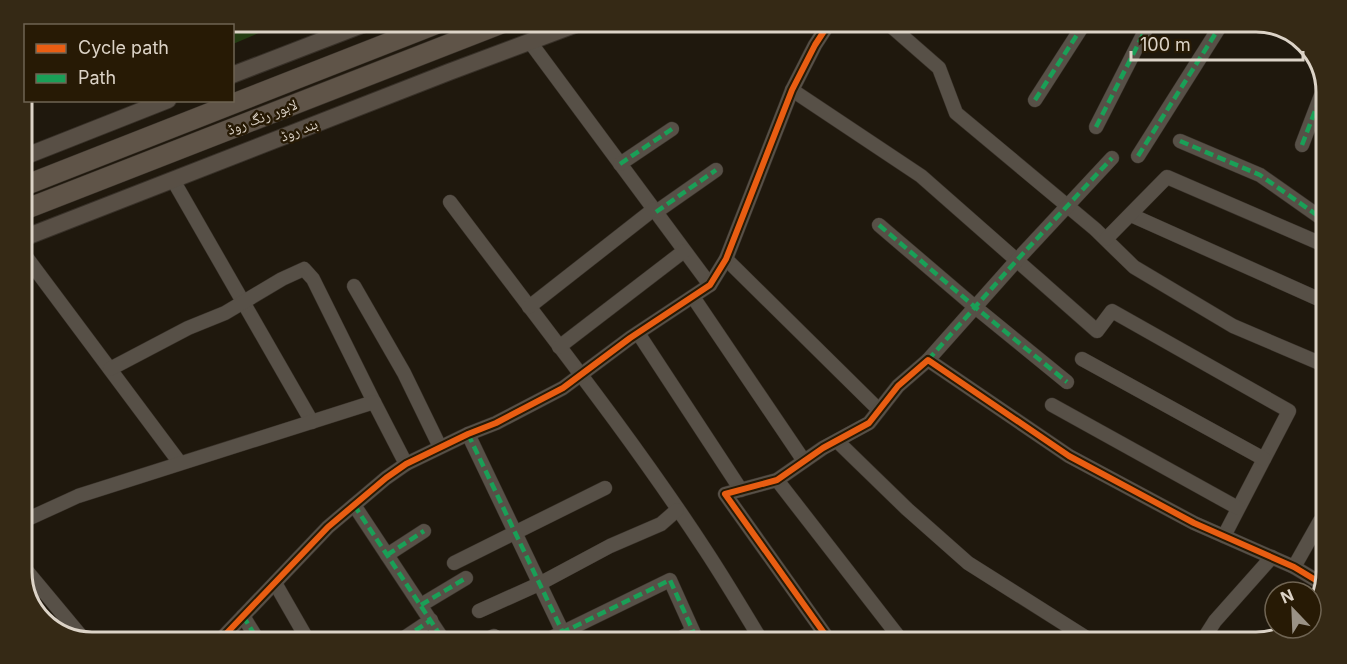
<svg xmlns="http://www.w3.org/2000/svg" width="1347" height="664" font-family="Inter,'Noto Naskh Arabic',sans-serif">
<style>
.green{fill:#233c12}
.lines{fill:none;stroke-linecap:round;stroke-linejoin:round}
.minor-casing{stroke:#383129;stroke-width:15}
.major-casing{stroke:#383129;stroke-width:18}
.highway-casing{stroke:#383129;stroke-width:21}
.minor{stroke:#575047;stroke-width:14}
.major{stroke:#584f45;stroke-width:16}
.highway{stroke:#5f5448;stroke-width:20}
.quiet{stroke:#1a9f57;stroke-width:4.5;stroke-dasharray:9 4.5;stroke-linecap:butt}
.cycleway-casing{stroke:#271a05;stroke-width:10}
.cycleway{stroke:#e95d12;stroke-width:6}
.labels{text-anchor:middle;stroke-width:5;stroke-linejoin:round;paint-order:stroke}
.street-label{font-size:15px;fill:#dcd3c7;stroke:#271a05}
.rim{fill:none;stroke:#dcd3c7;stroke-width:3}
</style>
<rect width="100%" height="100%" fill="#1f180d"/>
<polygon class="green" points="181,22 285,22 233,44 232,26 180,25"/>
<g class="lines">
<defs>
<g id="minor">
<polyline points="164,26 165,21"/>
<polyline points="891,26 939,68 956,113 1095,229 1134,267 1233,326 1322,364"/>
<polyline points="530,42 710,285"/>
<polyline points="792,90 921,176 1097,331 1112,311 1289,411 1224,536"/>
<polyline points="1035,100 1082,27"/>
<polyline points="1096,127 1147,27"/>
<polyline points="1180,141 1260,175 1324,220"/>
<polyline points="1302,145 1325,85"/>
<polyline points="1138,156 1219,28"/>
<polyline points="620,164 672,129"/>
<polyline points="173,180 312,422"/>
<path d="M450 202C536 317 627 430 706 551 725 580 743 610 761 640"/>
<polyline points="656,212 716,170"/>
<polyline points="1131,215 1323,301"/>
<polyline points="879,225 975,307 1067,382"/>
<polyline points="1106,239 1167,177 1324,245"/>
<polyline points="21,250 180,463"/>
<polyline points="726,259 879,410"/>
<polyline points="354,286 404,373 440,447"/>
<polyline points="693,297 804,461"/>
<polyline points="529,307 654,209"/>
<polyline points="638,333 741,490"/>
<polyline points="559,347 684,251"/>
<polyline points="1082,359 1264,459"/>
<polyline points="928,360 1017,260 1112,158"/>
<polyline points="110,369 188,328 225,313 282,279 304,269 313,279 374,402"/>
<polyline points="1052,405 1238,508"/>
<polyline points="468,434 566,639"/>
<polyline points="837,441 907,509 968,563 1093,642"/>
<polyline points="777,480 902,641"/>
<polyline points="354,505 442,638"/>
<polyline points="21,519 30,518 78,496 374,402 406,464"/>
<polyline points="387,555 424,531"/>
<polyline points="454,563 605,488"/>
<polyline points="21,564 81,636"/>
<polyline points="1294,567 1320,521"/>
<polyline points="275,583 306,637"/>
<polyline points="421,605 466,578"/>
<polyline points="479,611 539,584 610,546 661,524 677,510"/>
<polyline points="243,616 256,637"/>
<polyline points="223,637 328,527 386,478 406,464 468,434 496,423 563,388 630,338 710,285 726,259 792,90 815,45 828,25"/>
<polyline points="404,638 431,620"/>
<polyline points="490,638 494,636"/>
<polyline points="549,639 670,580 697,640"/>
<polyline points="677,640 692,632"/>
<polyline points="829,640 725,494 777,480 823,448 869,423 898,386 928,360 1069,456 1194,523 1294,567 1319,582"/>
<polyline points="1201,643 1215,621 1272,557"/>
</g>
<g id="major">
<polyline points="232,75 367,23"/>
<polyline points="21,158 168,100"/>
<polyline points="21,239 449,72 577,24"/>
</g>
<g id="highway">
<polyline points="21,187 439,23"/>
<polyline points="21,211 503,23"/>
</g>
</defs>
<use href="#minor" class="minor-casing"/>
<use href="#major" class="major-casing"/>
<use href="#highway" class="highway-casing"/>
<use href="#minor" class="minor"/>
<use href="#major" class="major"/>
<use href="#highway" class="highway"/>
<g class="quiet">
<polyline points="1035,100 1082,27"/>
<polyline points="1096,127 1147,27"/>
<polyline points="1180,141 1260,175 1324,220"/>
<polyline points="1302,145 1325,85"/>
<polyline points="1138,156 1219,28"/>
<polyline points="620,164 672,129"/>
<polyline points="656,212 716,170"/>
<polyline points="879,225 975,307 1067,382"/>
<polyline points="928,360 1017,260 1112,158"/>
<polyline points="468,434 566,639"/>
<polyline points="354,505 442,638"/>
<polyline points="387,555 424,531"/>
<polyline points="421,605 466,578"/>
<polyline points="243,616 256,637"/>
<polyline points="404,638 431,620"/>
<polyline points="490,638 494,636"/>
<polyline points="549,639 670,580 697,640"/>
<polyline points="677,640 692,632"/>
</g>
<defs>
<g id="cycleway">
<polyline points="223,637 328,527 386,478 406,464 468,434 496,423 563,388 630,338 710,285 726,259 792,90 815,45 828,25"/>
<polyline points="829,640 725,494 777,480 823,448 869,423 898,386 928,360 1069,456 1194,523 1294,567 1319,582"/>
</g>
</defs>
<use href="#cycleway" class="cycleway-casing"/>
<use href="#cycleway" class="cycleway"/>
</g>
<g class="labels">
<g class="street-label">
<text transform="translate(262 117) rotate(-21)" y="5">لاہور رنگ روڈ</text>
<text transform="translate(299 130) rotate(-21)" y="5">بند روڈ</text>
</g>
</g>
<path d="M0 0H1347V664H0ZM92 32H1256A60 60 0 0 1 1316 92V572A60 60 0 0 1 1256 632H92A60 60 0 0 1 32 572V92A60 60 0 0 1 92 32Z" fill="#352915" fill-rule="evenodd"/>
<path class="rim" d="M92 32H1256A60 60 0 0 1 1316 92V572A60 60 0 0 1 1256 632H92A60 60 0 0 1 32 572V92A60 60 0 0 1 92 32Z"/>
<rect x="24" y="24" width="210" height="78" fill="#271a05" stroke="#6f6453" stroke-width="1.5"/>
<rect x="36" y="44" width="30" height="9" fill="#e95d12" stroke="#6f6453" stroke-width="1.5"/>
<text x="78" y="54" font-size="18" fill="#dcd3c7">Cycle path</text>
<rect x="36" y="74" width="30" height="9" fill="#1a9f57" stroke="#6f6453" stroke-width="1.5"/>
<text x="78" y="84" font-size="18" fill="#dcd3c7">Path</text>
<g transform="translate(1293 610) rotate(337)"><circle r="28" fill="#271a05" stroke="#6f6453" stroke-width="1.5"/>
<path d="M0-4.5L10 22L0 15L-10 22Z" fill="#9a9286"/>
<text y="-9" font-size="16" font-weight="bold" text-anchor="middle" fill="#dcd3c7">N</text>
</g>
<path d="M1131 51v9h172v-9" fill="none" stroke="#dcd3c7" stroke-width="3"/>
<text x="1140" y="51" font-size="18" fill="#dcd3c7" stroke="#271a05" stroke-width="4.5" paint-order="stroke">100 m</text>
</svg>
